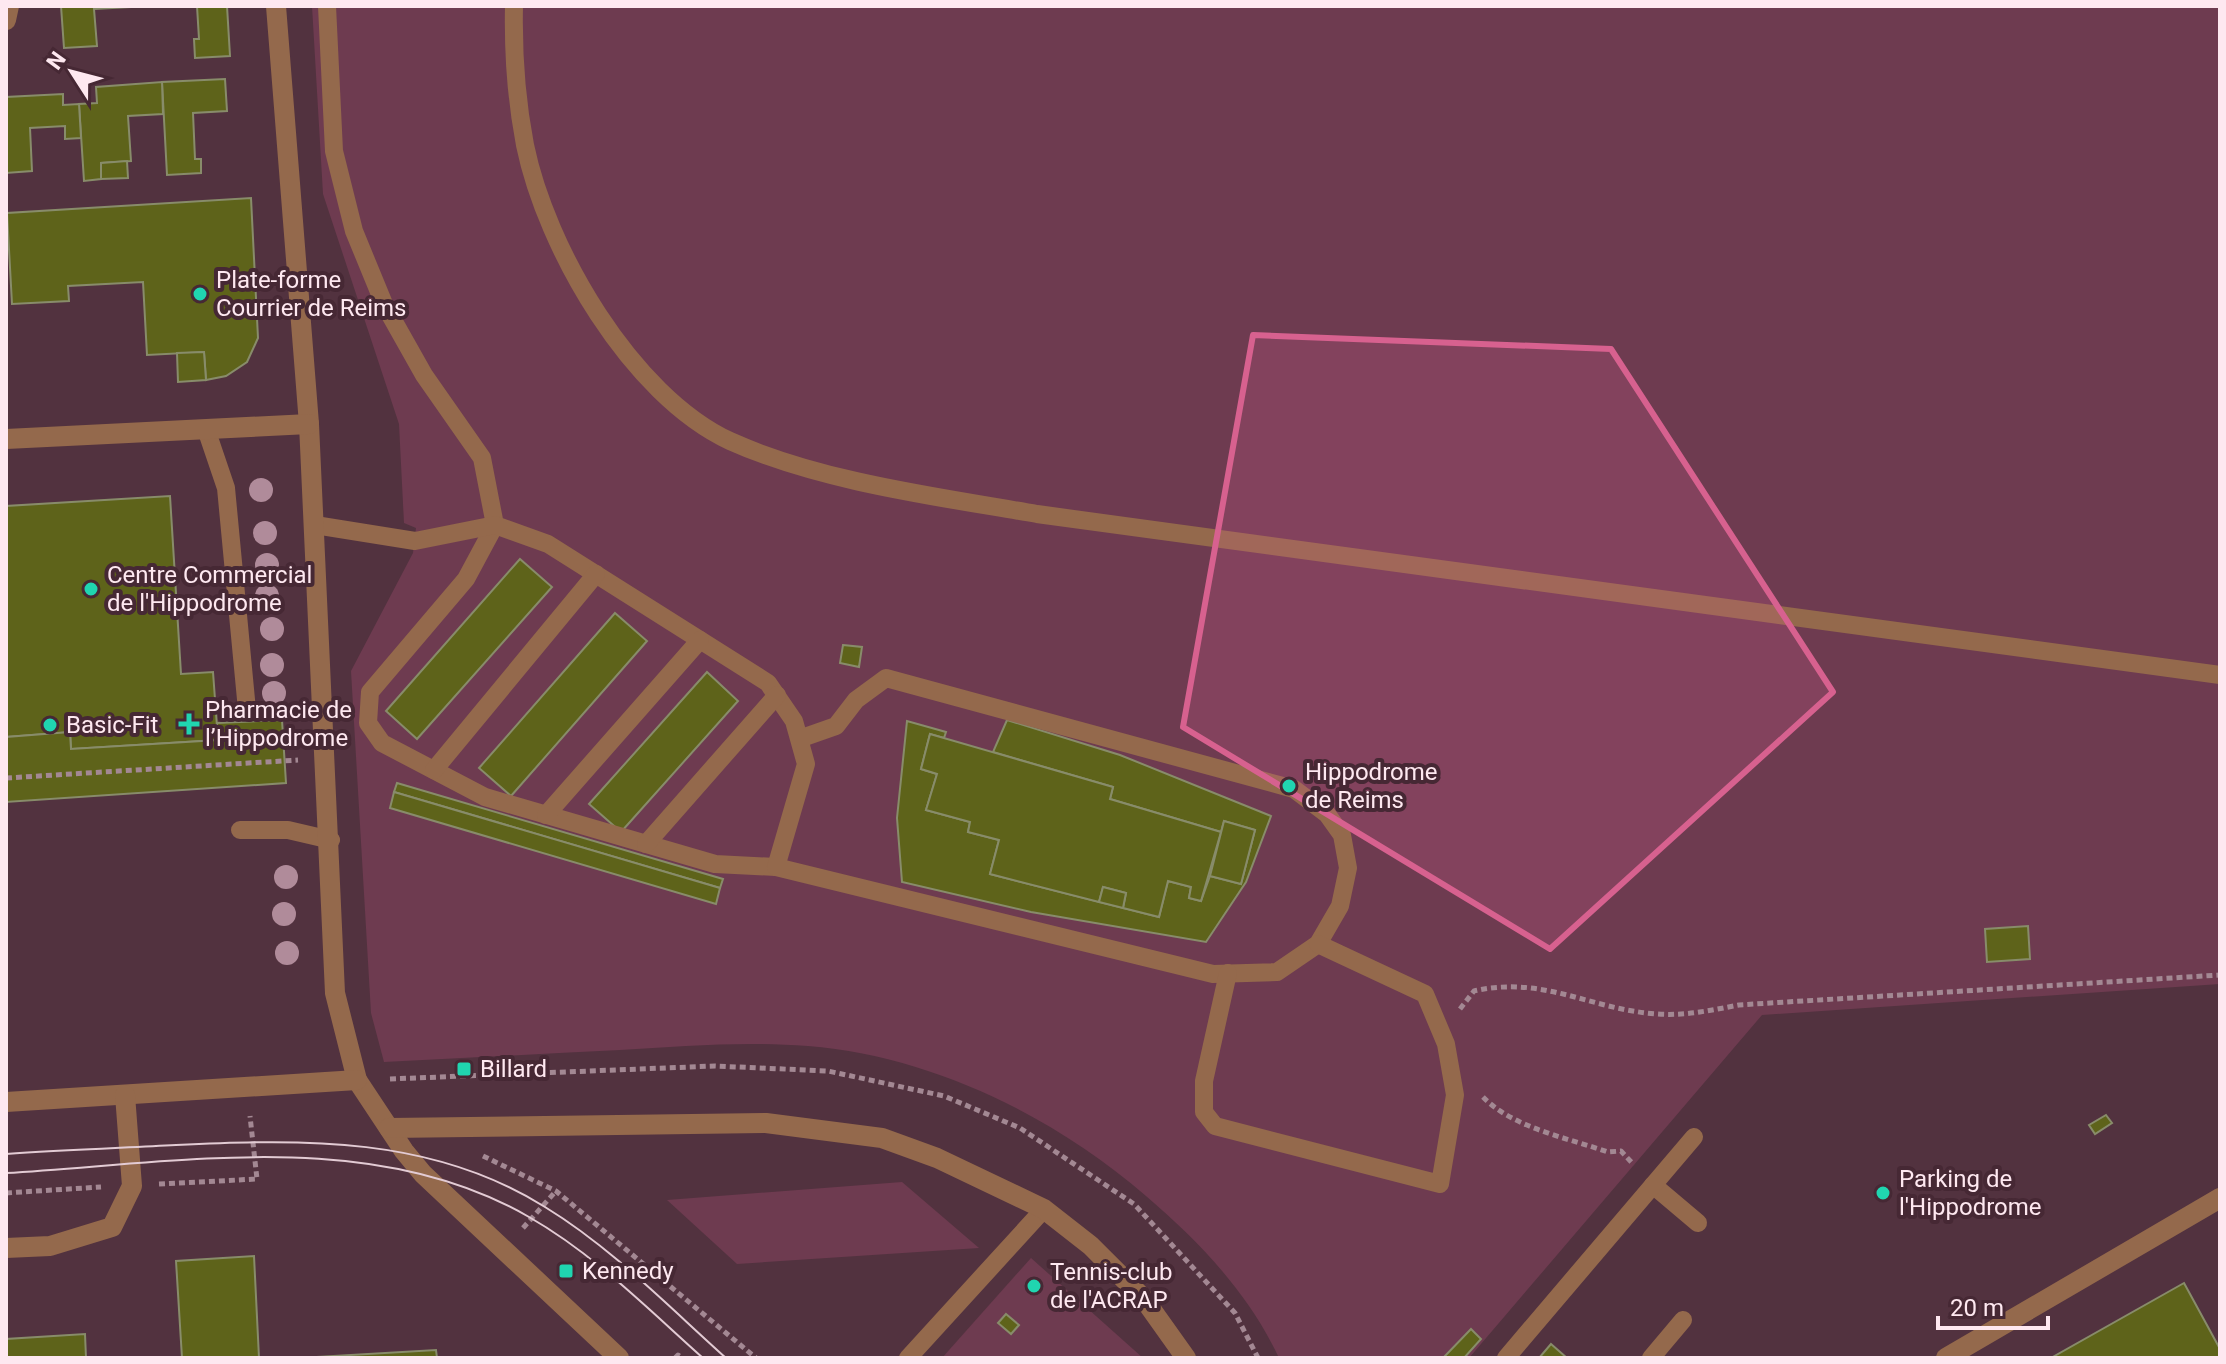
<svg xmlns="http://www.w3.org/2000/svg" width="2226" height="1364" font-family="Roboto,sans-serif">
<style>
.green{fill:#6e3b50}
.building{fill:#5e631a;stroke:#888c6a;stroke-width:2}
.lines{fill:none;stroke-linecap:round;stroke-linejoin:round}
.path{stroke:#a38893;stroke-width:5;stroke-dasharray:6 4;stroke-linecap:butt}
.service{stroke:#94694c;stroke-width:18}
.minor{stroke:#94694c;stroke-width:20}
.tram{stroke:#e3cbd4;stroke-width:2}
.tree{fill:#b08b9a}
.marked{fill:#d7618f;fill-opacity:0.2;stroke:#d7618f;stroke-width:6;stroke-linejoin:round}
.poi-dot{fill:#20d5b0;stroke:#462834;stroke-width:3}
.labels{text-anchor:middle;stroke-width:8;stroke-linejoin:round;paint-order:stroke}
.poi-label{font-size:24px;fill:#fee8f0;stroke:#462834;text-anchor:start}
</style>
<rect width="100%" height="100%" fill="#52323f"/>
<g class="green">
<path d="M312 6H2220V984L1762 1015 1469 1358H1279C1249 1294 1200 1242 1146 1196 1053 1116 932 1056 808 1046 745 1041 683 1046 620 1050 541 1054 463 1058 384 1062L371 1013 351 671 413 553 416 528 404 523 399 424 323 194Z"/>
<polygon points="902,1182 979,1248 737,1264 667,1200"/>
<polygon points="1031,1258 1143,1358 942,1358"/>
</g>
<g class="building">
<polygon points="61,6 150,6 94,9 97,46 64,48"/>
<polygon points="197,6 227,6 230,56 195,58 194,39 199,39"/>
<polygon points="225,79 227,111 193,113 195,159 201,159 201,173 167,175 162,82"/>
<polygon points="162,82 163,114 128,116 131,161 101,163 101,179 84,181 79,104 97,103 96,87"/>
<polygon points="63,94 63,105 79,104 81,138 65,139 65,126 30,128 32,171 6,173 6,97"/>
<polygon points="127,161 128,178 101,179 101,163"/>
<polygon points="251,198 258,338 247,362 226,376 206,380 204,352 147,355 143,282 68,286 69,301 12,304 7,213"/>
<polygon points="204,352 206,380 178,382 177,353"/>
<polygon points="170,496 181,674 213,672 218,740 71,749 70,732 6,737 6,506"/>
<polygon points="520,559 552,587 417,739 386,711"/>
<polygon points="615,613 647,641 511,796 479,768"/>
<polygon points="843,645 862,647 859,667 840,663"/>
<polygon points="707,672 738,701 621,832 589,804"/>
<polygon points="282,720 286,783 6,802 6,737 70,732 71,749 218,740 217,723"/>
<polygon points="1007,720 1120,755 1271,816 1246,882 1206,942 1031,912 902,882 897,818 907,721 946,732 944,738 930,734 921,769 937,774 926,810 970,822 968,832 999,840 990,874 1159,917 1168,881 1191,887 1189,898 1201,901 1210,876 1241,884 1255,830 1224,821 1221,832 1110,799 1113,787 993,752"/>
<polygon points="930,734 1113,787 1110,799 1221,832 1201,901 1189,898 1191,887 1168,881 1159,917 1123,908 1126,893 1103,887 1099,902 990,874 999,840 968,832 970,822 926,810 937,774 921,769"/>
<polygon points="397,783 723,879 720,888 394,792"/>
<polygon points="394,792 720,888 716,904 390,808"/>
<polygon points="1224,821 1255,830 1241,884 1210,876"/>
<polygon points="1103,887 1126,893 1123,908 1099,902"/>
<polygon points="2028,926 2030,959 1987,962 1985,929"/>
<polygon points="2106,1115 2112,1123 2095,1134 2089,1125"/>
<polygon points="254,1256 259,1358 182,1358 176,1261"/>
<polygon points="2184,1283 2220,1349 2220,1358 2051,1358"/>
<polygon points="1006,1314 1019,1325 1011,1334 998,1323"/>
<polygon points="1471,1329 1481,1339 1464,1358 1443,1358"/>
<polygon points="85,1334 86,1358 6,1358 6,1339"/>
<polygon points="1551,1344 1567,1358 1539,1358"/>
<polygon points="436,1350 437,1358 299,1358"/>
</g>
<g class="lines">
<g class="path">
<polyline points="6,778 298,760"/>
<path d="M1460 1009 1474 991C1544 975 1591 1010 1658 1014 1686 1016 1712 1010 1739 1005L2220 975"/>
<polyline points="390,1079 715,1066 828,1071 944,1096 1020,1128 1134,1204 1235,1313 1258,1358"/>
<path d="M1483 1097C1513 1128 1568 1138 1608 1152L1621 1151 1634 1165"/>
<polyline points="483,1156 556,1191 756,1358"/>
<polyline points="159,1184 257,1179 250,1116"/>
<polyline points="6,1193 101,1187"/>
<polyline points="523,1228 556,1191"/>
<polyline points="675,1358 678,1355 682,1358"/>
</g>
<g class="service">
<polyline points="327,6 334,151 354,231 384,304 424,375 482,458 495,525 466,579 370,692 368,723 382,743 485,797 715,864 776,867"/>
<path d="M514 6C513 53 516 98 525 145 546 248 631 395 730 441 821 482 939 497 1037 514L2220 675"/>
<polyline points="206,429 226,488 247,710"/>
<polyline points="315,525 415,541 495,525 548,544 768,683 794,721 806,764 776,867 1213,974 1277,972 1318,944 1340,906 1348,868 1342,835 1327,814 1294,789 886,678 856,700 836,726 799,739"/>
<polyline points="434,770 596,574"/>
<polyline points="546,815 700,640"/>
<polyline points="240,830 288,830 331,840"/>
<polyline points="646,844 777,695"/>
<polyline points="1228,973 1204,1081 1204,1112 1215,1126 1440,1184 1455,1095 1446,1044 1425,994 1318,944"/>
<polyline points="1653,1185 1698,1223"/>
<polyline points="908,1358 1044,1209"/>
<polyline points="1506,1358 1694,1137"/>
<polyline points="1651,1358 1683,1320"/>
</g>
<g class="minor">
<polyline points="276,6 309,424 335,993 357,1080 404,1151 423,1174 619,1358"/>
<polyline points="6,20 9,6"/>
<polyline points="6,439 309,424"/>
<polyline points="6,1102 357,1080"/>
<polyline points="389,1128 766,1123 882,1138 937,1158 1044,1209 1090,1245 1144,1299 1186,1358"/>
<polyline points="6,1248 50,1246 112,1227 132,1186 125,1095"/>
<polyline points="1946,1358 2220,1198"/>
</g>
<g class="tram">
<path d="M6 1154C62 1150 119 1148 176 1145 304 1139 432 1136 545 1207 612 1248 668 1306 726 1358"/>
<path d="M6 1173C179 1163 372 1126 529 1217 594 1254 648 1309 703 1358"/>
</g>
</g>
<g class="tree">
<circle cx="261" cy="490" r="12"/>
<circle cx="265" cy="533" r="12"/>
<circle cx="267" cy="565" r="12"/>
<circle cx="267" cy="596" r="12"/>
<circle cx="272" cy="629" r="12"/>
<circle cx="272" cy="665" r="12"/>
<circle cx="274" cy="693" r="12"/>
<circle cx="286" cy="877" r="12"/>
<circle cx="284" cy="914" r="12"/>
<circle cx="287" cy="953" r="12"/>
</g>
<path class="marked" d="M1253 335 1611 349 1833 692 1550 949 1183 727Z"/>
<g class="poi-dot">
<circle cx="200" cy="294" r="8"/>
<circle cx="91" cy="589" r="8"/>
<path d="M185 712h8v8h8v8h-8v8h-8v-8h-8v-8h8z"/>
<circle cx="50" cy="725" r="8"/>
<circle cx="1289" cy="786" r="8"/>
<rect x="456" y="1061" width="16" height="16" rx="4"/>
<circle cx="1883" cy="1193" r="8"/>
<rect x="558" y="1263" width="16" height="16" rx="4"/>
<circle cx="1034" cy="1286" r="8"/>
</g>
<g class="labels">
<g class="poi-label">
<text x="216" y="288">Plate-forme<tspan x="216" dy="28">Courrier de Reims</tspan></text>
<text x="107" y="583">Centre Commercial<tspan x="107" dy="28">de l'Hippodrome</tspan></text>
<text x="205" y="718">Pharmacie de<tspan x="205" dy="28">l’Hippodrome</tspan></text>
<text x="66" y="733">Basic-Fit</text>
<text x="1305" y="780">Hippodrome<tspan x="1305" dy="28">de Reims</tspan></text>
<text x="480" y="1077">Billard</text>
<text x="1899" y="1187">Parking de<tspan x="1899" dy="28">l'Hippodrome</tspan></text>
<text x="582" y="1279">Kennedy</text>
<text x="1050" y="1280">Tennis-club<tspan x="1050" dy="28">de l'ACRAP</tspan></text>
</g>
</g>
<rect width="2226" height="1364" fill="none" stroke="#fee8f0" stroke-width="16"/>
<g transform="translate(72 72) rotate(306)" stroke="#462834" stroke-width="6" paint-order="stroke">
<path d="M0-6L14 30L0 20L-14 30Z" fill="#fee8f0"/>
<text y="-12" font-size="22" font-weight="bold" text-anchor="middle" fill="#fee8f0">N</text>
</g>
<path d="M1938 1316v12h110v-12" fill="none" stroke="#fee8f0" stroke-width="4"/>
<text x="1950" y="1316" font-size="24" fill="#fee8f0" stroke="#462834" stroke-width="6" paint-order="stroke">20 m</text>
</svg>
